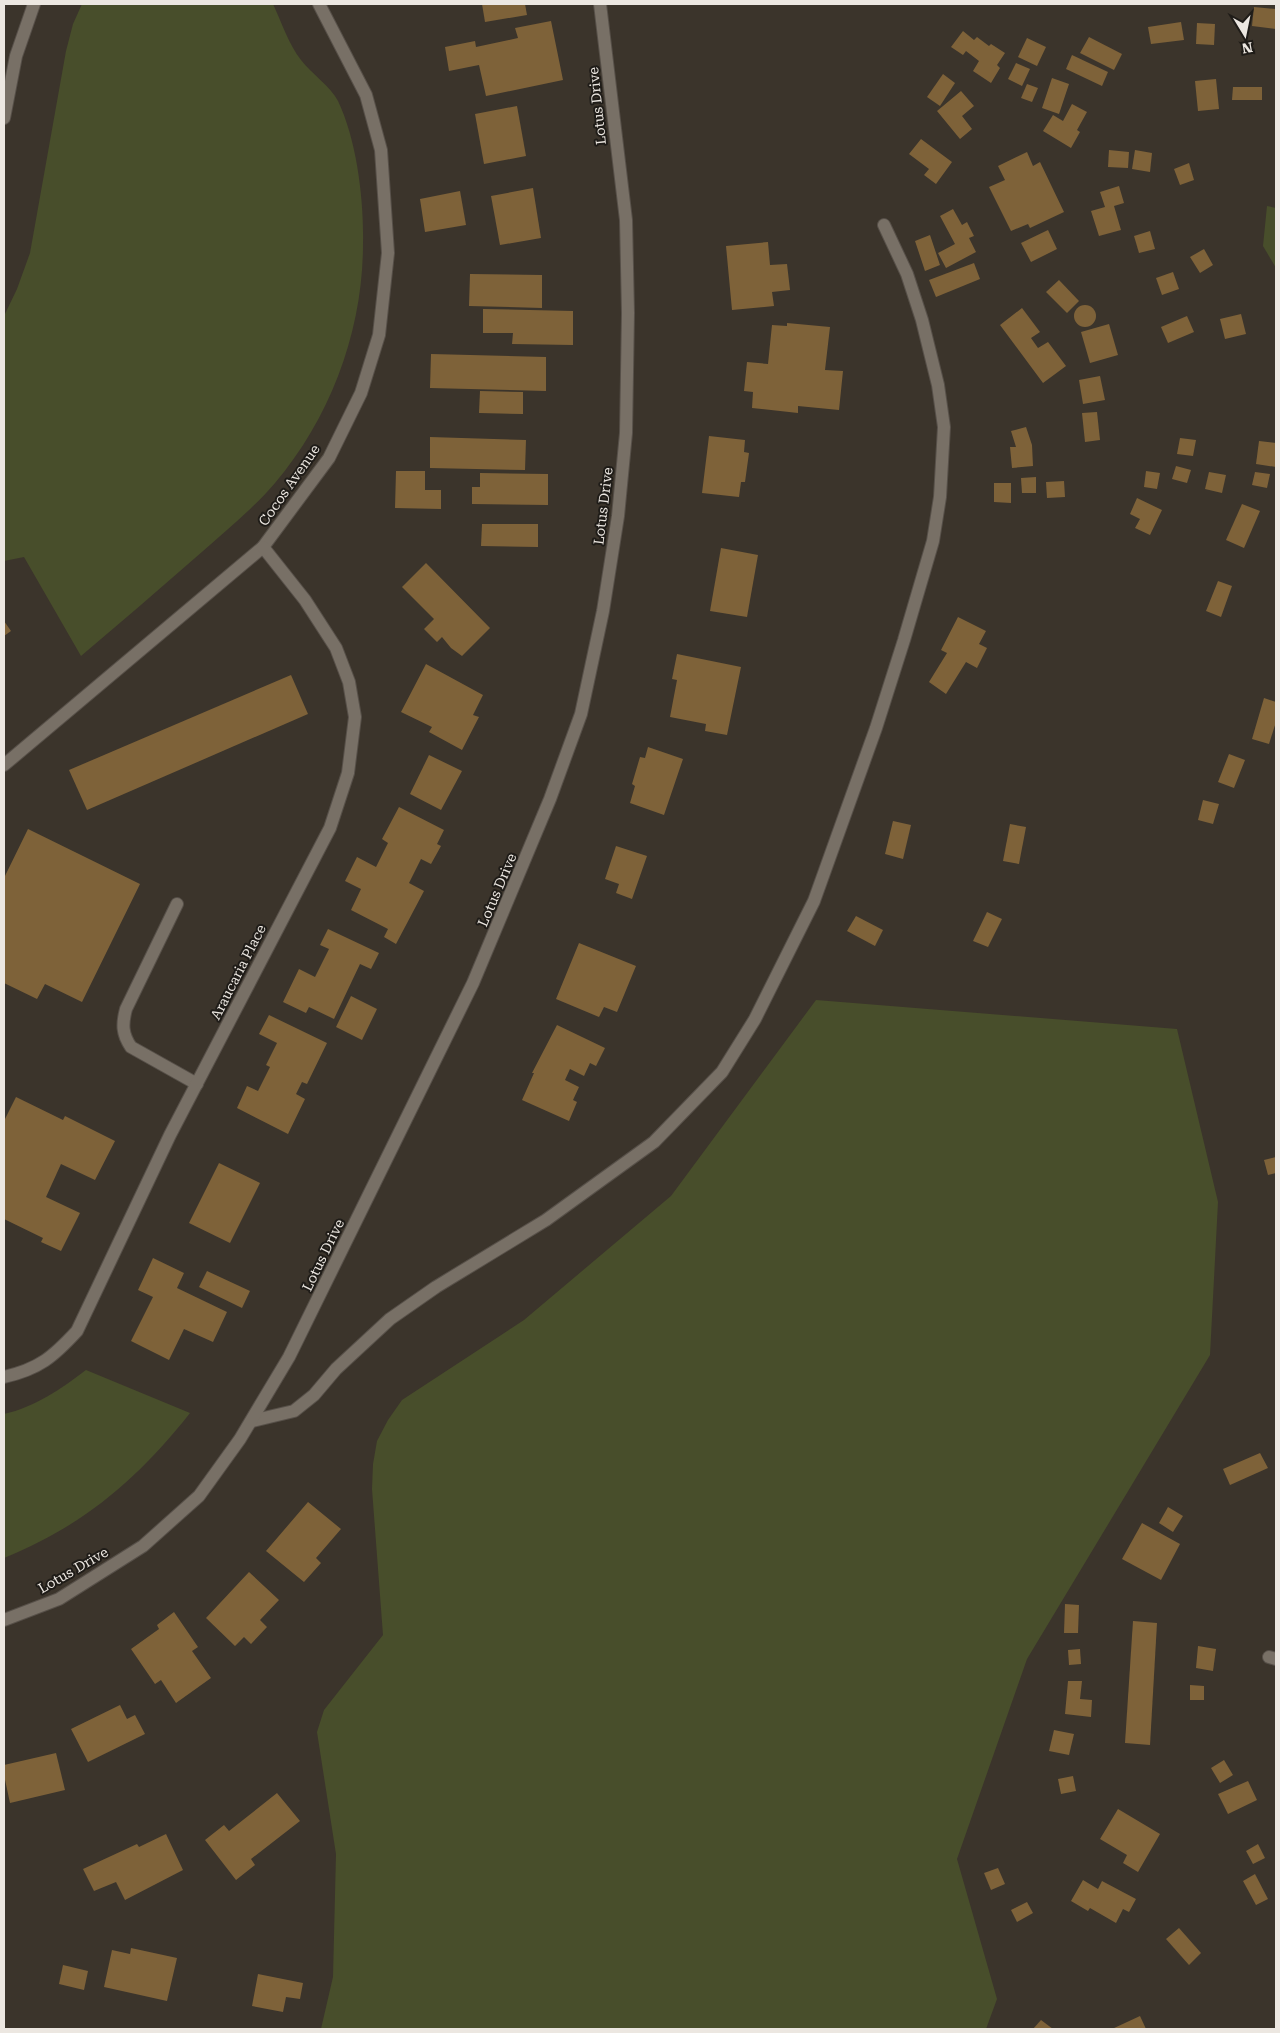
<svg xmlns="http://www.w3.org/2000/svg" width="1280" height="2033" font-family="'Roboto Serif',serif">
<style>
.green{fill:#484e2b}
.building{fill:#7e6239}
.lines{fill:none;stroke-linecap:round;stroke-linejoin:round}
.service-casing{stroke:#575049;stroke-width:14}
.minor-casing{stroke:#575049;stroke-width:14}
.tertiary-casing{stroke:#575049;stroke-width:14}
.service{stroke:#787066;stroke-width:12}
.minor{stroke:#787066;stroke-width:12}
.tertiary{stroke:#787066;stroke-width:12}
.labels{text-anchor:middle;stroke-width:4;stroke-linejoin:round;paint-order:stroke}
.street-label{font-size:14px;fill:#ece7e1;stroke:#1f1c18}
</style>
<rect width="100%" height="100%" fill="#3b342b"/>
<g class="green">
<path d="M82 4H273C281 21 289 45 301 60 311 73 331 87 338 101 357 141 364 200 363 244 363 330 331 417 275 483 251 511 222 534 195 558 157 591 119 624 81 656L24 557 4 561V316L17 289 30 253 66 51 73 24Z"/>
<polygon points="1267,206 1276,208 1276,268 1263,246"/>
<polygon points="816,1000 1177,1029 1218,1202 1210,1355 1027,1659 957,1859 997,1999 986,2029 321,2029 333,1977 336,1854 317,1732 324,1710 383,1635 372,1489 373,1464 377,1441 388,1420 402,1400 524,1320 671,1196"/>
<path d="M86 1370 190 1413C138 1479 83 1526 4 1558V1414C35 1407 61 1389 86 1370Z"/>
</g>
<g class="building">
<polygon points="482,4 525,4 527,15 485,22"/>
<polygon points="1254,7 1276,9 1276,29 1252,26"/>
<polygon points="551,21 563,80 486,96 479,65 449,71 445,47 475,41 476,47 518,38 515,28"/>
<polygon points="1181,22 1184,40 1151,44 1148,27"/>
<polygon points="1197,23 1215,24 1214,45 1196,44"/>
<polygon points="963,31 974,40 977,37 989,46 991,44 1005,53 997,65 1000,68 991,83 973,71 979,61 966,51 963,55 951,47"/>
<polygon points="1089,37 1122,54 1114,70 1080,53"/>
<polygon points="1027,38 1046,47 1037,66 1018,57"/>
<polygon points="1072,55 1108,72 1102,86 1066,69"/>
<polygon points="1016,63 1030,69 1022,86 1008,79"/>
<polygon points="943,74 955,83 940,106 927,97"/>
<polygon points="1052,78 1069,84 1059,114 1042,108"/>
<polygon points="1216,79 1219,109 1198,111 1195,81"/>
<polygon points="1027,84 1038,88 1032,102 1021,98"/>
<polygon points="1233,87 1262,87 1262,100 1232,100"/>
<polygon points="961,91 974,106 962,116 972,129 960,139 937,111"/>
<polygon points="1072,104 1087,112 1077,130 1080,132 1071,148 1043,131 1053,115 1063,121"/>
<polygon points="517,106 526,156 484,164 475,114"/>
<polygon points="921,139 952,162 936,184 924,175 929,169 909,154"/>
<polygon points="1109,150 1129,152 1128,168 1108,167"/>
<polygon points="1135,150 1152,153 1150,172 1132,169"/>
<polygon points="1027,152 1033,166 1040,162 1064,212 1030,228 1028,224 1011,231 989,187 1005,180 998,166"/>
<polygon points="1189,163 1194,180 1180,185 1174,169"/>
<polygon points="1119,186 1124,203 1114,206 1121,230 1099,236 1091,211 1105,207 1100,192"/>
<polygon points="533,188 541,238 500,245 491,196"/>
<polygon points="460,191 466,225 425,232 420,199"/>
<polygon points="953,209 962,225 967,222 974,236 969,238 976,252 946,268 938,253 955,244 940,216"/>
<polygon points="1048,230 1057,249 1031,262 1021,243"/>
<polygon points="1150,231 1155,249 1139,253 1134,236"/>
<polygon points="930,235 940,265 925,271 915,241"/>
<polygon points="768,242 770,265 787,264 790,290 772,292 774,306 732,310 726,246"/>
<polygon points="1204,249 1213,265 1200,273 1190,257"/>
<polygon points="974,263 980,279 936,297 929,280"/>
<polygon points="1173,272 1179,289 1162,295 1156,278"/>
<polygon points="470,274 542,275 542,308 469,306"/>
<polygon points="1059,280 1079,301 1067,313 1046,292"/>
<circle cx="1085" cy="316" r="11"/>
<polygon points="1022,308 1040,332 1031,338 1038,348 1048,342 1066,366 1043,383 1000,325"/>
<polygon points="483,309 573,311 573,345 512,344 513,333 483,333"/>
<polygon points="1241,314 1246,334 1225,339 1220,319"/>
<polygon points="1187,316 1194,332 1168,343 1161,327"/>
<polygon points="787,323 830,327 825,370 843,371 839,410 798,406 798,413 752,408 753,392 744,391 747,362 768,364 772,325 787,326"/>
<polygon points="1109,324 1118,355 1090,363 1081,332"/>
<polygon points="431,354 546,357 546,391 430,388"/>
<polygon points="1100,376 1105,400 1083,404 1079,380"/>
<polygon points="480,391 523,392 523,414 479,413"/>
<polygon points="1097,412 1100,440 1085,442 1082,413"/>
<polygon points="1026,427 1032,445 1033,466 1012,468 1010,447 1016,447 1011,431"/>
<polygon points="709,436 745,440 744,452 749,453 745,482 741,482 739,497 702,493"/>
<polygon points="430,437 526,440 525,470 430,468"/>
<polygon points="1180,438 1196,440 1193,456 1177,454"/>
<polygon points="1259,441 1276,443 1276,467 1256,464"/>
<polygon points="1176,466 1191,470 1187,483 1172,479"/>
<polygon points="396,471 425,471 425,490 441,490 441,509 395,508"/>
<polygon points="1146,471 1160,473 1157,489 1144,487"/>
<polygon points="1209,472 1226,475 1222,493 1205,489"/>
<polygon points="1255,472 1270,474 1267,488 1252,485"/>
<polygon points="480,473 548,474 548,505 472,504 472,487 480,487"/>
<polygon points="1036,477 1036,493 1022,493 1021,478"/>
<polygon points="1064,481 1065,497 1047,498 1046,482"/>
<polygon points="994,483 1011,483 1011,503 994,502"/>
<polygon points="1137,498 1162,510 1150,535 1135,528 1140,519 1130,514"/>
<polygon points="1242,504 1260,511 1244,548 1226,540"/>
<polygon points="482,524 538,524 538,547 481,546"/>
<polygon points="721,548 758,555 747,617 710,611"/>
<polygon points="426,563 490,628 462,656 451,648 442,637 437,642 424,629 434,619 402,587"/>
<polygon points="1218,581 1232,586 1221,617 1206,611"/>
<polygon points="958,617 986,631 979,644 987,648 977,668 966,662 946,694 929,682 947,653 941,650"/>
<polygon points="4,621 11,631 4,636"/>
<polygon points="677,654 741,667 727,735 705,731 706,724 670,717 677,680 672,679"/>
<polygon points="426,664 483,695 473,715 479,717 462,750 429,732 432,727 401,712"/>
<polygon points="291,675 308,714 87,810 69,770"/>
<polygon points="1264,698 1276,702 1276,722 1269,744 1252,739"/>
<polygon points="648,747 683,759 664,815 630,803 635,786 632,784 640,757 645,758"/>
<polygon points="1229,754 1245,760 1234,788 1218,782"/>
<polygon points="429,755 462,771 441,810 410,794"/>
<polygon points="1203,800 1219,804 1213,824 1198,820"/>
<polygon points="399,807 444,830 437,844 441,846 431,864 421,859 409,883 424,891 396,944 384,937 388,929 351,910 361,889 345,881 357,857 376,867 388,843 382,839"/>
<polygon points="893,821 911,825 903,859 885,854"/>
<polygon points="1010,824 1026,827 1019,864 1003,861"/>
<polygon points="28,829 140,884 82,1002 45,984 37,999 4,983 4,878"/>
<polygon points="616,846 647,856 632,899 616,893 619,884 605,879"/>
<polygon points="987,912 1002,919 988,947 973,941"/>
<polygon points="856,916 883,930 875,946 847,931"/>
<polygon points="328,929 379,953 371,969 360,964 334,1019 309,1007 306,1013 283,1002 299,969 315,977 329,949 320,945"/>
<polygon points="579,943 636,966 617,1012 604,1007 599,1017 556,999"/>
<polygon points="351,996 377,1009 362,1040 336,1027"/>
<polygon points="269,1015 327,1043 307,1084 302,1082 296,1094 305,1099 288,1134 237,1108 247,1086 258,1091 270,1067 266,1065 277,1043 259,1034"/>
<polygon points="557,1025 605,1048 596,1066 590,1063 584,1076 570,1069 565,1080 579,1087 573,1100 577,1102 569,1121 522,1100 534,1073 532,1073"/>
<polygon points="16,1097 63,1120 65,1116 115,1141 95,1180 61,1164 46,1197 80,1213 61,1251 41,1242 43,1238 4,1219 4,1121"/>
<polygon points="1276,1157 1276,1173 1268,1175 1264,1160"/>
<polygon points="219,1163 260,1183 230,1243 189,1223"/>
<polygon points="153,1258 184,1273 177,1288 227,1312 213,1342 184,1329 169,1360 131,1341 153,1297 138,1290"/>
<polygon points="207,1271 250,1291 242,1308 199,1287"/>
<polygon points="1260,1453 1268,1468 1230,1485 1223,1469"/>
<polygon points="308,1502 341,1529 316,1558 321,1563 304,1582 266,1551"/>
<polygon points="1168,1507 1183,1516 1173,1532 1159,1523"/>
<polygon points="1142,1523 1180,1544 1161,1580 1122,1559"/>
<polygon points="249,1572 279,1600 260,1620 267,1627 251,1644 244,1637 235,1646 206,1618"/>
<polygon points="1065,1604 1079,1605 1078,1633 1064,1633"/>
<polygon points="174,1612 198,1647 192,1651 211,1678 176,1703 161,1680 155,1684 131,1649 159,1629 157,1625"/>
<polygon points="1133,1621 1157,1623 1150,1745 1125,1743"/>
<polygon points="1198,1646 1216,1649 1213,1671 1196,1668"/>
<polygon points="1080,1649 1081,1664 1069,1665 1068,1650"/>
<polygon points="1068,1681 1082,1681 1080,1699 1092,1700 1091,1717 1065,1714"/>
<polygon points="1190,1685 1204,1686 1204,1700 1190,1700"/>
<polygon points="120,1705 127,1719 135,1715 145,1734 88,1762 71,1729"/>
<polygon points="1054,1730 1074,1734 1069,1755 1049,1751"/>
<polygon points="56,1753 65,1790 10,1803 4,1775 4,1765"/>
<polygon points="1224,1760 1233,1775 1220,1783 1211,1768"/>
<polygon points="1073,1776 1076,1791 1061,1794 1058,1779"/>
<polygon points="1248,1781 1257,1800 1228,1814 1218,1794"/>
<polygon points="277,1793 300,1821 251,1859 255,1865 236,1880 205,1840 224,1825 229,1831"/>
<polygon points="1118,1809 1160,1834 1138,1872 1123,1863 1127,1855 1100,1839"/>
<polygon points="166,1834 183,1870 125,1900 116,1882 94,1891 83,1869 137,1844 139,1847"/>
<polygon points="1258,1844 1265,1858 1253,1864 1246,1851"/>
<polygon points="998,1868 1005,1884 991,1890 984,1873"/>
<polygon points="1255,1874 1268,1899 1256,1905 1243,1881"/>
<polygon points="1083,1880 1098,1889 1102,1881 1136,1899 1129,1912 1123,1909 1116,1923 1090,1908 1088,1911 1071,1901"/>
<polygon points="1027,1902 1033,1913 1017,1922 1011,1910"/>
<polygon points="1179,1928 1201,1953 1189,1965 1166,1939"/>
<polygon points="131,1948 177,1958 167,2001 104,1987 112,1950 130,1954"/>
<polygon points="63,1965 88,1971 84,1990 59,1984"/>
<polygon points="258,1974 303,1983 300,1999 286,1997 283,2012 252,2006"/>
<polygon points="1140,2016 1146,2029 1112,2029"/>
<polygon points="1041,2020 1053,2029 1033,2029"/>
</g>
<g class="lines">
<defs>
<path id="service" d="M177 904 126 1009C122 1024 122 1034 131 1047L197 1084"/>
<g id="minor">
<polyline points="4,118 16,56 34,4"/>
<polyline points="4,765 263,547 329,458 361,393 379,335 388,253 381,150 366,95 319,4"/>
<path d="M4 1377C39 1369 53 1357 77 1331L170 1135 330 828 348 773 355 717 349 682 336 648 305 600 263 547"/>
<polyline points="252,1421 294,1411 314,1395 336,1369 390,1319 436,1287 546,1220 654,1142 722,1072 755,1019 814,901 876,728 904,640 933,541 940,497 944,427 938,385 922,320 907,274 884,225"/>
<polyline points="1269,1657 1276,1659"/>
</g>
<polyline id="tertiary" points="4,1620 59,1599 143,1546 199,1496 240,1439 289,1357 473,983 550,799 581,714 603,611 618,516 626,433 628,313 626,220 600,4"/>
</defs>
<use href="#service" class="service-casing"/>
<use href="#minor" class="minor-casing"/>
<use href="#tertiary" class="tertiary-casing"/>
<use href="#service" class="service"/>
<use href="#minor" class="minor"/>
<use href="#tertiary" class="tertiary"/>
</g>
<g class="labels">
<g class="street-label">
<text transform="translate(597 106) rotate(-96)" y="5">Lotus Drive</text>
<text transform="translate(289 485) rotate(-55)" y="5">Cocos Avenue</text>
<text transform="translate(603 506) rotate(-83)" y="5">Lotus Drive</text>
<text transform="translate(497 890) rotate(-67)" y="5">Lotus Drive</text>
<text transform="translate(238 972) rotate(-63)" y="5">Araucaria Place</text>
<text transform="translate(323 1255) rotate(-64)" y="5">Lotus Drive</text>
<text transform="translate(73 1570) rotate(-30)" y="5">Lotus Drive</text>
</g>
</g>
<rect width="1280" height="2033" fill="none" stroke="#ece7e1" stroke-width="10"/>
<g transform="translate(1245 35) rotate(170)" stroke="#1f1c18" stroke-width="4" paint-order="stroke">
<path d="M0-4L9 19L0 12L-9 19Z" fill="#ece7e1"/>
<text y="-8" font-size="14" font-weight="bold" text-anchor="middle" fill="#ece7e1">N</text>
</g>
</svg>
